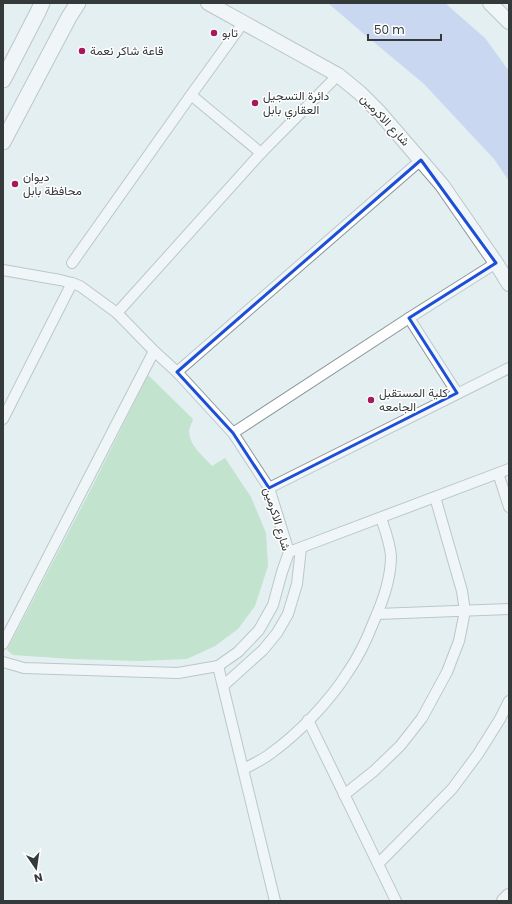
<svg xmlns="http://www.w3.org/2000/svg" width="512" height="904" font-family="Poppins,Vazirmatn,sans-serif">
<style>
.green{fill:#99d5a3}
.water{fill:#a9bdf0}
.lines{fill:none;stroke-linecap:round;stroke-linejoin:round}
.street-casing{stroke:#8b9698;stroke-width:12}
.secondary-casing{stroke:#8b9698;stroke-width:16}
.primary-casing{stroke:#8b9698;stroke-width:17}
.street{stroke:#fff;stroke-width:10}
.secondary{stroke:#fff;stroke-width:14}
.primary{stroke:#fff;stroke-width:15}
.marked{fill:none;stroke:#1d4ed8;stroke-width:3;stroke-linejoin:round}
.poi-dot{fill:#a5185c;stroke:#fff;stroke-width:1.5}
.labels{text-anchor:middle;stroke-width:3;stroke-linejoin:round;paint-order:stroke}
.poi-label{font-size:12px;fill:#34393a;stroke:#fff;text-anchor:start}
.street-label{font-size:12px;fill:#34393a;stroke:#fff}
</style>
<rect width="100%" height="100%" fill="#e4eff1"/>
<path class="green" d="M148 375 193 419C192 423 189 428 189 432 190 446 202 455 212 466L225 458 251 497 266 533 268 566 255 606 238 629 215 646 187 659 139 661 72 659 13 655 7 650 91 489Z"/>
<polygon class="water" points="328,3 445,3 485,38 509,71 509,181 494,159 424,84 357,28"/>
<g class="lines">
<defs>
<g id="street">
<polyline points="191,95 261,153"/>
<polyline points="72,263 191,95 243,23"/>
<polyline points="3,270 60,280 72,283 80,286 117,313 154,351 177,372 233,433 269,488 289,552 282,572 273,605 259,630 238,652 218,666 178,673 24,668 3,662"/>
<polyline points="117,313 261,153 338,75"/>
<polyline points="409,318 457,393"/>
<polyline points="177,372 421,160"/>
<polyline points="3,419 72,283"/>
<polyline points="233,433 409,318 496,263"/>
<polyline points="498,473 509,507"/>
<polyline points="269,488 509,368"/>
<polyline points="289,552 509,469"/>
<polyline points="377,614 509,609"/>
<polyline points="3,644 154,351"/>
<polyline points="218,666 275,901"/>
<polyline points="223,686 263,650 277,633 288,614 297,584 301,548"/>
<polyline points="308,720 396,901"/>
<path d="M244 769C253 764 262 760 270 754 299 733 329 702 348 672 359 656 367 639 374 621 383 601 391 578 391 556 390 543 385 530 381 518"/>
<polyline points="344,795 374,771 400,746 422,718 447,672 459,641 465,611 462,591 435,497"/>
<polyline points="378,864 452,789 478,754 500,719 509,701"/>
</g>
<g id="secondary">
<polyline points="208,3 338,75 360,93 379,112 442,185 496,263 509,284"/>
<polyline points="490,3 509,22"/>
<polyline points="504,901 509,896"/>
</g>
<g id="primary">
<polyline points="3,80 38,12 42,3"/>
<polyline points="3,142 69,17 78,3"/>
</g>
</defs>
<use href="#street" class="street-casing"/>
<use href="#secondary" class="secondary-casing"/>
<use href="#primary" class="primary-casing"/>
<use href="#street" class="street"/>
<use href="#secondary" class="secondary"/>
<use href="#primary" class="primary"/>
</g>
<path d="M0 0H512V904H0ZM421 160 496 263 409 318 457 393 269 488 233 433 177 372Z" fill="#e4eff1" fill-opacity=".55" fill-rule="evenodd"/>
<path class="marked" d="M421 160 496 263 409 318 457 393 269 488 233 433 177 372Z"/>
<g class="poi-dot">
<circle cx="214" cy="33" r="4"/>
<circle cx="82" cy="51" r="4"/>
<circle cx="255" cy="103" r="4"/>
<circle cx="15" cy="184" r="4"/>
<circle cx="371" cy="400" r="4"/>
</g>
<g class="labels">
<g class="poi-label">
<text x="222" y="37">تابو</text>
<text x="90" y="55">قاعة شاكر نعمة</text>
<text x="263" y="100">دائرة التسجيل<tspan x="263" dy="14">العقاري بابل</tspan></text>
<text x="23" y="181">ديوان<tspan x="23" dy="14">محافظة بابل</tspan></text>
<text x="379" y="397">كلية المستقبل<tspan x="379" dy="14">الجامعه</tspan></text>
</g>
<g class="street-label">
<text transform="translate(385 120) rotate(47)" y="4">شارع الاكرمين</text>
<text transform="translate(277 519) rotate(73)" y="4">شارع الاكرمين</text>
</g>
</g>
<rect width="512" height="904" fill="none" stroke="#34393a" stroke-width="8"/>
<g transform="translate(36 868) rotate(167)" stroke="#ffffff" stroke-width="3" paint-order="stroke">
<path d="M0-3L7 15L0 10L-7 15Z" fill="#34393a"/>
<text y="-6" font-size="11" font-weight="bold" text-anchor="middle" fill="#34393a">N</text>
</g>
<path d="M368 34v6h73v-6" fill="none" stroke="#34393a" stroke-width="2"/>
<text x="374" y="34" font-size="12" fill="#34393a" stroke="#ffffff" stroke-width="3" paint-order="stroke">50 m</text>
</svg>
